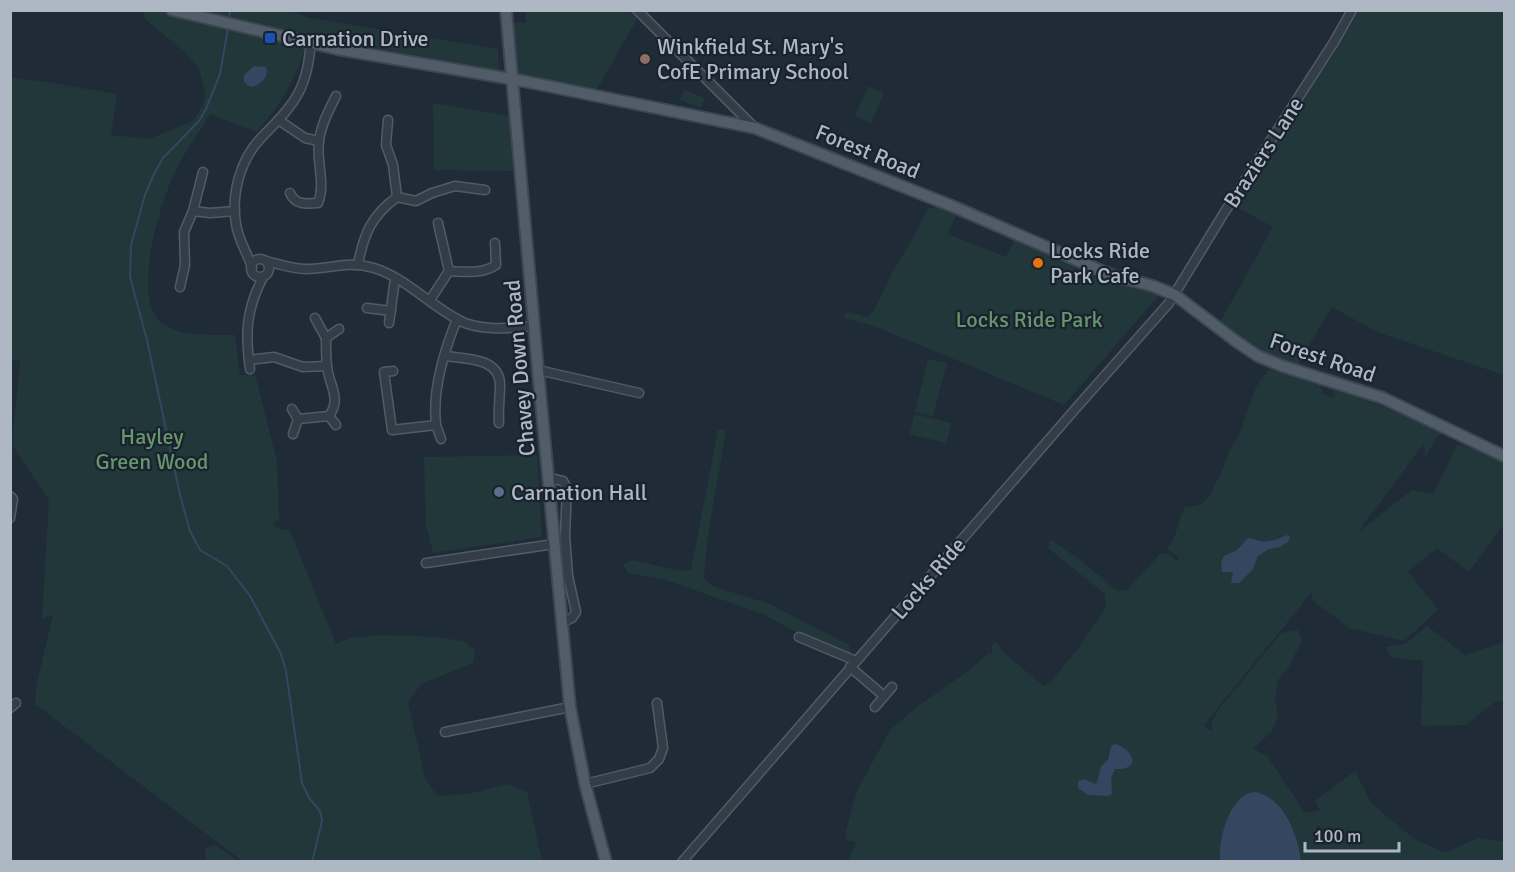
<svg xmlns="http://www.w3.org/2000/svg" width="1515" height="872" font-family="Signika,sans-serif">
<style>
.green{fill:#223739}
.water{fill:#334760}
.lines{fill:none;stroke-linecap:round;stroke-linejoin:round}
.stream{stroke:#334760;stroke-width:2}
.minor-casing{stroke:#515b66;stroke-width:11}
.major-casing{stroke:#3d4652;stroke-width:14}
.minor{stroke:#333d48;stroke-width:8}
.major{stroke:#515c69;stroke-width:10}
.transit-dot{fill:#1a4fb4;stroke:#19222d;stroke-width:2}
.education-dot{fill:#8d6e63;stroke:#19222d;stroke-width:2}
.food-dot{fill:#e8710a;stroke:#19222d;stroke-width:2}
.service-dot{fill:#5c6f8a;stroke:#19222d;stroke-width:2}
.labels{text-anchor:middle;stroke-width:4.5;stroke-linejoin:round;paint-order:stroke}
.poi-label{font-size:22px;fill:#aeb8c5;stroke:#19222d;text-anchor:start}
.street-label{font-size:22px;fill:#aeb8c5;stroke:#19222d}
.park-label{font-size:22px;fill:#65966e;stroke:#19222d}
</style>
<rect width="100%" height="100%" fill="#202b38"/>
<g class="green">
<polygon points="525,10 629,11 637,19 596,91 516,75 510,23 526,23"/>
<path d="M143 11H289L310 18 498 49 499 70 271 29 270 39 305 48C293 85 282 102 257 132L210 114C197 136 180 158 171 181 158 211 131 302 163 324 183 338 213 334 235 335L240 375 255 374 277 462 279 520 273 522 275 528 290 531 336 644 351 638 382 635 435 637 463 641 475 650 473 663 421 684 408 702 425 778 437 796 468 794 508 784 527 792 542 861H242L35 704 36 687 53 615 42 619 49 500 12 445 20 361 11 359V78L46 82 117 94 111 135 149 139 193 121 204 103 205 91 199 69 185 52 145 19Z"/>
<polygon points="1358,11 1504,11 1504,375 1377,332 1332,307 1296,367 1253,346 1220,322 1273,227 1233,205 1333,55"/>
<polygon points="868,86 884,93 871,123 855,116"/>
<polygon points="684,90 705,98 701,108 680,100"/>
<polygon points="433,103 510,116 513,171 434,170"/>
<polygon points="935,206 956,215 948,234 1006,257 1014,240 1094,277 1159,295 1064,405 874,326 847,319 843,315 848,312 867,317 874,310 892,273 915,235 928,209"/>
<polygon points="928,359 947,363 933,416 915,412"/>
<path d="M1269 369 1320 386 1324 394 1334 398 1333 390C1370 401 1407 415 1441 432L1425 457 1424 443 1358 532 1412 490 1433 494 1457 445 1504 455V524L1469 572 1437 548 1408 571 1438 610 1404 641 1349 628 1312 600V592L1203 726 1213 731 1211 725 1218 710 1281 633 1298 630 1302 640 1290 665 1278 680 1275 700 1278 716 1272 731 1253 749 1267 756 1305 813 1320 810 1315 801 1355 771 1372 804 1413 838 1445 853 1478 838 1504 842V861L847 862 857 842 847 841 845 834 857 791 890 730 918 706 967 672 989 653 992 655V645L996 642 1004 653 1044 686 1050 683 1079 647 1106 607 1105 594 1048 548 1050 539 1083 562 1117 591 1127 590 1160 554H1169L1177 561 1179 557 1166 548 1173 541 1184 508 1202 504 1210 495 1223 469 1231 447 1239 435 1256 387Z"/>
<polygon points="914,414 951,423 946,443 910,434"/>
<polygon points="718,430 726,430 707,541 704,578 712,586 770,604 849,645 851,656 841,657 763,614 663,579 628,573 623,565 633,560 680,571 691,570"/>
<polygon points="537,455 542,537 433,553 426,526 424,457"/>
<polygon points="1427,626 1465,655 1504,642 1504,700 1495,702 1466,725 1421,726 1423,661 1391,657 1386,647 1405,644"/>
<polygon points="215,845 238,861 209,861 206,859 205,848"/>
</g>
<g class="water">
<path d="M254 66 266 67C270 77 260 86 250 87L244 82V75Z"/>
<path d="M1287 535 1290 537 1288 542 1280 547 1269 549 1258 556 1253 569 1239 583H1231L1233 572H1222L1221 562 1224 556 1237 550 1248 538C1251 538 1254 539 1257 540 1266 544 1279 539 1287 535Z"/>
<path d="M1114 744C1124 745 1142 761 1126 768 1122 769 1119 769 1115 769L1111 778 1112 794 1108 796 1088 795 1078 788V781L1084 779 1095 784 1097 783 1101 766 1108 760 1111 747Z"/>
<path d="M1254 792C1284 796 1298 836 1301 861H1220C1218 840 1229 795 1254 792Z"/>
</g>
<g class="lines">
<g class="stream">
<polyline points="229,20 230,10"/>
<polyline points="228,28 220,74 206,109 199,121 163,158 154,174 145,195 131,245 130,277 147,340 180,495 190,531 200,550 227,566 250,596 281,654 286,671 302,783 309,798 320,811 322,821 312,862"/>
</g>
<defs>
<g id="minor">
<polyline points="637,10 755,128"/>
<polyline points="388,120 386,145 393,165 397,197"/>
<polyline points="280,121 305,138 319,141"/>
<path d="M290 193C295 205 306 204 318 203 326 183 316 162 319 141 321 125 329 110 336 96"/>
<polyline points="193,211 203,172"/>
<path d="M438 223 449 271C464 272 483 274 496 265L495 243"/>
<circle cx="260" cy="268" r="9"/>
<path d="M266 261C279 264 292 269 306 269 333 269 346 260 374 268 407 278 436 311 465 323 487 331 511 328 534 326"/>
<path d="M358 264C364 234 371 216 397 197L416 201 432 193 455 186 485 190"/>
<path d="M252 267C247 253 238 239 236 224 231 194 240 160 261 138 275 123 289 111 299 92 307 76 309 60 311 43"/>
<polyline points="180,287 185,265 184,232 193,211 210,213 235,211"/>
<polyline points="430,300 449,271"/>
<polyline points="367,308 391,311"/>
<polyline points="315,318 326,338 339,329"/>
<polyline points="389,323 395,279"/>
<path d="M326 338C326 347 326 357 327 366 329 386 342 398 329 416L336 425"/>
<path d="M445 356C464 359 499 357 500 384 500 397 498 410 499 423"/>
<polyline points="249,360 274,357 303,367 327,366"/>
<path d="M250 369C245 333 246 310 263 277"/>
<polyline points="538,370 639,393"/>
<path d="M393 371 384 372 392 430 436 425C432 390 444 351 457 319"/>
<polyline points="292,409 298,419 293,434"/>
<polyline points="298,419 329,416"/>
<polyline points="436,425 441,439"/>
<polyline points="549,478 563,481 567,488 565,536 568,576 576,612 572,618 561,623"/>
<polyline points="10,496 13,499 10,518"/>
<polyline points="426,563 554,544"/>
<polyline points="799,637 856,661"/>
<polyline points="850,667 884,696"/>
<polyline points="875,707 892,687"/>
<polyline points="10,708 16,703"/>
<polyline points="445,732 570,707"/>
<polyline points="585,784 650,768 659,759 663,748 657,703"/>
<polyline points="682,862 1077,407 1169,303 1224,213 1334,42 1352,10"/>
</g>
<g id="major">
<polyline points="172,10 337,49 523,81 755,128 952,206 1111,275 1153,286 1175,295 1237,342 1258,356 1282,366 1383,398 1504,456"/>
<polyline points="506,10 538,370 570,707 585,784 606,862"/>
</g>
</defs>
<use href="#minor" class="minor-casing"/>
<use href="#major" class="major-casing"/>
<use href="#minor" class="minor"/>
<use href="#major" class="major"/>
</g>
<rect class="transit-dot" x="264" y="32" width="12" height="12" rx="3"/>
<circle class="education-dot" cx="645" cy="59" r="6"/>
<circle class="food-dot" cx="1038" cy="263" r="6"/>
<circle class="service-dot" cx="499" cy="492" r="6"/>
<g class="labels">
<g class="poi-label">
<text x="282" y="46">Carnation Drive</text>
<text x="657" y="54">Winkfield St. Mary's<tspan x="657" dy="25">CofE Primary School</tspan></text>
<text x="1050" y="258">Locks Ride<tspan x="1050" dy="25">Park Cafe</tspan></text>
<text x="511" y="500">Carnation Hall</text>
</g>
<g class="street-label">
<text transform="translate(868 151) rotate(22)" y="8">Forest Road</text>
<text transform="translate(1263 152) rotate(-57)" y="8">Braziers Lane</text>
<text transform="translate(1323 357) rotate(19)" y="8">Forest Road</text>
<text transform="translate(519 368) rotate(-95)" y="8">Chavey Down Road</text>
<text transform="translate(928 578) rotate(-49)" y="8">Locks Ride</text>
</g>
<g class="park-label">
<text x="1029" y="327">Locks Ride Park</text>
<text x="152" y="444">Hayley<tspan x="152" dy="25">Green Wood</tspan></text>
</g>
</g>
<rect width="1515" height="872" fill="none" stroke="#aeb8c5" stroke-width="24"/>
<path d="M1305 842v9h94v-9" fill="none" stroke="#aeb8c5" stroke-width="3"/>
<text x="1314" y="842" font-size="18" fill="#aeb8c5" stroke="#19222d" stroke-width="4.5" paint-order="stroke">100 m</text>
</svg>
